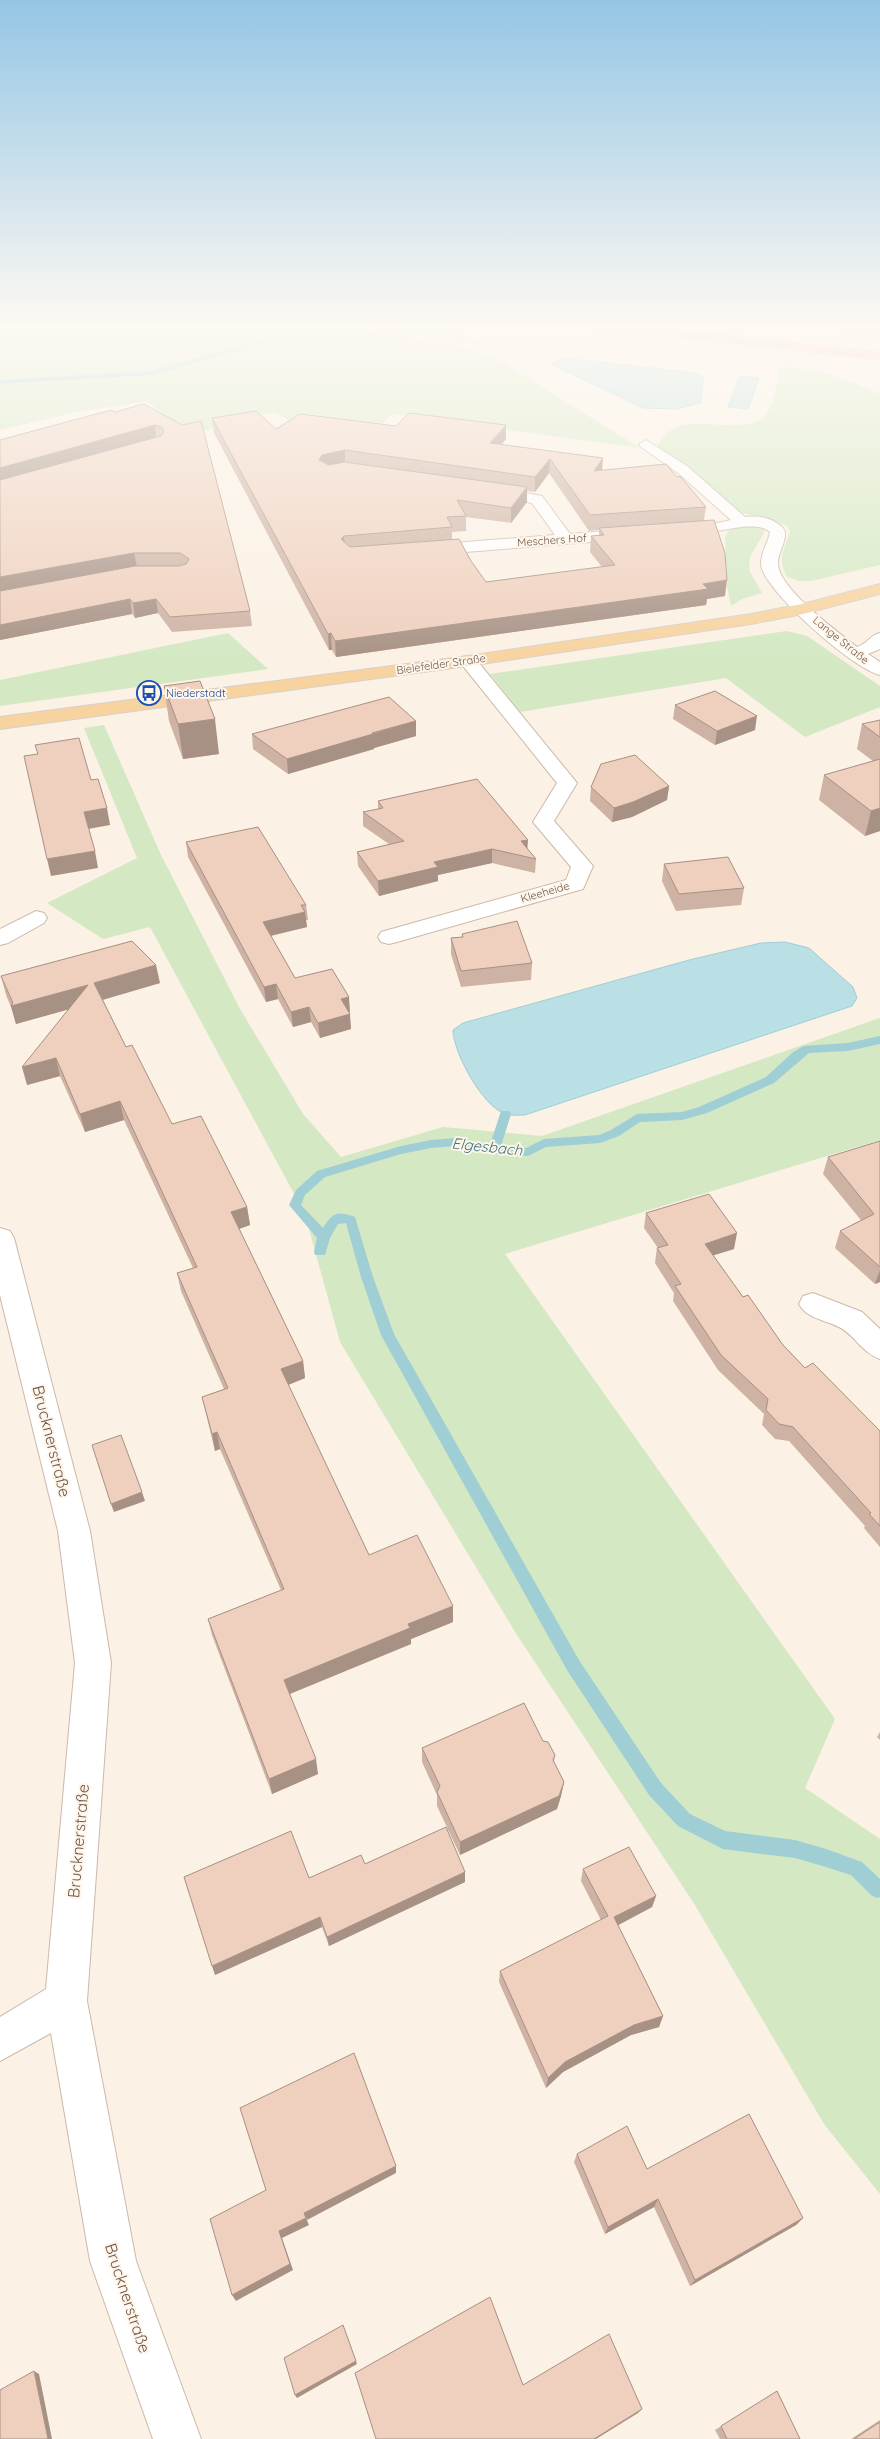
<svg xmlns="http://www.w3.org/2000/svg" width="880" height="2439" font-family="Quicksand,sans-serif">
<style>
.green{fill:#d3e8c3}
.water{fill:#badfe4;stroke:#a0ced5}
.lines{fill:none;stroke-linecap:round;stroke-linejoin:round}
.stream{fill:#a0ced5;fill-rule:evenodd}
.minor-casing{stroke:#ccb9ab;stroke-width:2}
.major-casing{stroke:#d8d0cd;stroke-width:2}
.highway-casing{stroke:#d8d0cd;stroke-width:2}
.minor{fill:#fff;fill-rule:evenodd}
.major{fill:#f7d39f;fill-rule:evenodd}
.highway{fill:#f2b19e;fill-rule:evenodd}
.wall{fill:#ceb2a3;fill-rule:evenodd}
.shaded-wall{fill:#a79184}
.building{fill:#efcfbd;stroke:#a79184}
.labels{text-anchor:middle;stroke-width:4;stroke-linejoin:round;paint-order:stroke}
.far-street-label{font-size:11px;fill:#72584b;stroke:#fef6ea}
.far-transit-label{font-size:11px;fill:#164399;stroke:#fef6ea;text-anchor:start}
.water-label{font-size:15px;font-style:italic;fill:#43767e;stroke:#fef6ea}
.near-street-label{font-size:16px;fill:#72584b;stroke:#fef6ea}
</style>
<rect width="100%" height="100%" fill="#fbf1e4"/>
<g class="green">
<path d="M0 324H352C398 339 446 341 492 356L640 448 392 414 371 436 300 427 275 412 188 435 147 401 72 413 0 430Z"/>
<polygon points="381,324 454,324 454,328 459,334 481,343 476,345 395,332 385,329"/>
<polygon points="798,324 880,324 880,333"/>
<path d="M784 367C817 368 850 381 880 394V565L811 581H799L787 577C777 559 784 549 790 532L787 526 771 520 742 513 680 461 657 446C662 440 666 433 673 429 696 415 745 436 765 416 773 408 776 387 780 376L777 373 778 369Z"/>
<polygon points="741,526 756,526 765,531 750,557 749,570 762,593 742,599 731,606 727,586 725,538 728,531"/>
<polygon points="787,631 807,636 880,686 880,707 805,737 726,678 520,712 490,674"/>
<polygon points="228,633 268,669 0,706 0,680"/>
<polygon points="104,725 161,855 240,1009 303,1114 341,1157 443,1127 542,1136 880,1018 880,1140 505,1254 835,1719 805,1788 880,1839 880,2194 824,2124 695,1905 517,1635 340,1342 305,1214 150,927 103,939 47,903 137,858 84,728"/>
</g>
<g class="water">
<polygon points="564,358 696,373 704,378 700,403 676,409 643,408 551,364"/>
<polygon points="740,376 759,378 748,409 728,407"/>
<path d="M785 942 809 948 853 987 857 998 852 1006 525 1115C519 1115 511 1116 506 1114 483 1108 453 1052 453 1030L463 1023 689 960 761 943Z"/>
</g>
<g class="lines">
<g class="stream">
<polygon points="405,324 414,324 394,331 391,329"/>
<polygon points="375,332 377,335 351,343 303,340 265,343 152,375 0,384 0,380 152,371 265,339 303,336 351,339"/>
<path d="M880 1036V1044L848 1051 809 1053 774 1083 707 1113 682 1120 640 1122 619 1136 600 1143 546 1147 528 1156 494 1154 456 1146 431 1148 401 1154 325 1177 305 1195 301 1205 323 1228C333 1212 338 1211 355 1217L373 1277 394 1334 579 1660 661 1783 690 1814 725 1831 795 1840 826 1849 862 1862 880 1879V1897L877 1898 871 1895 851 1875 826 1867 795 1858 723 1849 717 1846 678 1826 649 1795 567 1670 381 1335 361 1277 346 1223 338 1224 330 1238 325 1255H315L314 1252 317 1238 289 1205 296 1190 317 1171 401 1146 431 1140 456 1138 490 1145 501 1111H509L511 1114 501 1146 526 1148 544 1139 599 1135 611 1130 637 1114 682 1112 699 1107 766 1077 792 1053 803 1046 848 1043Z"/>
</g>
<defs>
<g id="minor">
<path d="M646 440 687 466 745 517C760 515 773 518 783 528 790 537 777 553 778 564 779 589 838 632 857 647 867 644 870 635 880 633V649L868 654 880 662V675C852 668 772 597 762 569 758 557 768 544 770 532 752 516 701 541 674 534L671 531 674 528 679 526 713 524 731 520 677 472 641 447 639 444Z"/>
<polygon points="489,486 542,496 570,534 628,529 636,534 628,539 427,555 421,553 419,550 427,545 555,535 532,503 484,493 482,490 484,487"/>
<polygon points="468,656 474,657 577,783 554,821 593,866 583,889 397,942 389,944 381,942 378,937 381,932 566,880 571,867 533,822 557,783 459,661 462,657"/>
<polygon points="36,911 44,913 47,918 44,923 8,943 0,945 0,929"/>
<polygon points="0,1228 10,1231 14,1238 90,1531 111,1663 87,2001 136,2261 201,2439 153,2439 90,2261 51,2033 0,2061 0,2017 46,1989 75,1663 58,1531 0,1295"/>
<path d="M813 1293 862 1312 880 1329V1359C862 1353 855 1335 839 1327 825 1320 806 1318 799 1304L803 1296Z"/>
</g>
<polygon id="major" points="880,584 880,594 803,614 751,624 468,666 0,729 0,717 468,656 751,614 802,604"/>
<polygon id="highway" points="582,324 624,324 880,352 880,360 588,328"/>
</defs>
<use href="#minor" class="minor-casing"/>
<use href="#major" class="major-casing"/>
<use href="#highway" class="highway-casing"/>
<use href="#minor" class="minor"/>
<use href="#major" class="major"/>
<use href="#highway" class="highway"/>
</g>
<g class="wall">
<polygon points="115,412 182,425 250,611 252,626 172,632 158,613 135,618 132,614 0,640"/>
<path d="M212 418 276 429 506 439 501 445 602 470 677 477 706 507 704 520 725 596 707 599 706 605 336 657 332 650H329L214 433ZM549 473 589 531 599 530V535L591 536 590 552 602 567 486 582 471 561 452 540V532L466 531V517L511 523 527 502V491L535 492Z"/>
<polygon points="164,686 219,754 183,759 169,721"/>
<polygon points="675,705 755,730 715,745 673,719"/>
<polygon points="880,720 880,831 865,836 819,800 824,775 873,761 857,749 862,724"/>
<polygon points="416,721 416,736 374,748 374,749 288,774 253,749 252,734"/>
<polygon points="669,786 667,800 632,817 612,822 590,801 591,787"/>
<polygon points="378,801 527,848 536,859 535,873 492,863 438,875 438,881 379,896 358,866 357,852 389,844 363,826 363,812 378,809"/>
<polygon points="186,842 306,905 308,920 306,920 307,927 271,936 295,978 350,1012 349,1012 351,1029 320,1038 311,1022 293,1027 278,999 266,1002 188,857"/>
<polygon points="664,864 744,888 741,905 676,911 662,881"/>
<polygon points="462,934 532,963 531,980 461,987 451,954 451,938 462,937"/>
<polygon points="1,976 160,983 103,1000 126,1047 172,1124 247,1207 250,1225 239,1229 303,1361 305,1378 288,1385 369,1555 453,1622 411,1639 411,1644 290,1694 318,1774 272,1794 212,1635 208,1619 281,1590 220,1449 215,1451 202,1397 224,1389 181,1291 177,1273 193,1268 124,1120 85,1132 60,1076 27,1085 68,1009 16,1024 11,1007 6,995"/>
<polygon points="880,1141 880,1282 875,1284 835,1248 840,1231 861,1220 823,1174 828,1157"/>
<polygon points="646,1213 734,1249 713,1255 743,1297 783,1345 805,1368 880,1431 880,1547 864,1528 865,1526 789,1441 775,1439 762,1425 764,1414 718,1370 673,1301 674,1293 655,1263 657,1248 658,1248 644,1228"/>
<polygon points="880,1732 880,1740 877,1737"/>
<polygon points="543,1741 555,1755 554,1762 564,1782 561,1796 557,1809 460,1855 437,1806 437,1795 422,1762 422,1748"/>
<polygon points="365,1864 465,1882 329,1946 322,1927 215,1975 309,1878"/>
<polygon points="583,1869 656,1896 652,1907 618,1925 663,2016 659,2027 631,2035 563,2072 546,2088 499,1982 500,1971 601,1920 581,1881"/>
<polygon points="577,2154 803,2218 796,2225 690,2286 654,2207 605,2234 574,2162"/>
<polygon points="777,2391 800,2439 720,2439 715,2430"/>
<polygon points="880,2420 880,2439 851,2439"/>
</g>
<g class="shaded-wall">
<polygon points="155,425 156,438 0,482 0,468"/>
<polygon points="506,425 506,439 490,458 490,443"/>
<polygon points="345,450 345,465 322,470 319,460 322,455"/>
<polygon points="603,458 602,472 594,471"/>
<polygon points="550,459 549,473 535,492 535,477"/>
<polygon points="527,487 527,502 511,523 511,508"/>
<polygon points="344,536 345,551 341,539"/>
<polygon points="134,553 137,567 0,592 0,577"/>
<polygon points="727,580 725,596 707,599 706,605 336,657 335,641"/>
<polygon points="130,599 132,614 0,640 0,625"/>
<polygon points="156,599 158,613 135,618 133,603"/>
<polygon points="331,633 332,650 329,650 328,634"/>
<polygon points="757,716 755,730 715,745 717,731"/>
<polygon points="215,719 219,754 183,759 178,724"/>
<polygon points="416,721 416,736 374,748 374,749 288,774 287,759"/>
<polygon points="669,786 667,800 632,817 612,822 614,808"/>
<polygon points="107,808 110,825 88,829 84,812"/>
<polygon points="880,808 880,831 865,836 871,811"/>
<polygon points="528,840 527,854 521,841"/>
<polygon points="492,849 492,863 438,875 438,881 379,896 378,881 434,862"/>
<polygon points="95,851 98,868 51,876 47,859"/>
<polygon points="305,912 307,927 265,937 263,922"/>
<polygon points="156,965 160,983 98,1001 94,983"/>
<polygon points="276,984 278,999 266,1002 264,987"/>
<polygon points="88,985 92,1003 16,1024 11,1006"/>
<polygon points="349,997 350,1012 342,1014 341,999"/>
<polygon points="309,1007 311,1022 293,1027 291,1012"/>
<polygon points="350,1014 351,1029 320,1038 318,1023"/>
<polygon points="56,1058 60,1076 27,1085 22,1067"/>
<polygon points="120,1101 124,1120 85,1132 80,1114"/>
<polygon points="247,1207 250,1225 233,1231 231,1212"/>
<polygon points="737,1233 734,1249 702,1259 705,1244"/>
<polygon points="880,1270 880,1282 875,1284"/>
<polygon points="303,1361 305,1378 283,1387 281,1369"/>
<polygon points="217,1432 220,1449 215,1451 212,1434"/>
<polygon points="142,1492 145,1501 114,1512 111,1504"/>
<polygon points="453,1606 453,1622 411,1639 411,1644 287,1695 284,1680 408,1624"/>
<polygon points="316,1759 318,1774 272,1794 269,1779"/>
<polygon points="564,1782 561,1796 557,1809 460,1855 460,1842"/>
<polygon points="465,1872 465,1882 329,1946 327,1937"/>
<polygon points="656,1896 652,1907 611,1929 614,1917"/>
<polygon points="320,1917 322,1927 215,1975 212,1966"/>
<polygon points="663,2016 659,2027 631,2035 563,2072 546,2088 548,2078 565,2062 634,2025"/>
<polygon points="396,2166 396,2173 307,2220 304,2213"/>
<polygon points="658,2199 654,2207 605,2234 608,2227"/>
<polygon points="306,2218 309,2225 282,2238 293,2270 236,2301 232,2295 279,2231"/>
<polygon points="803,2218 796,2225 690,2286 695,2280"/>
<polygon points="343,2325 357,2364 297,2398 295,2395"/>
<polygon points="34,2371 39,2374 52,2439 48,2439"/>
<polygon points="642,2409 638,2413 596,2439 594,2439"/>
</g>
<g class="building">
<polygon points="144,404 182,425 201,421 250,611 170,617 156,599 133,603 130,599 0,625 0,591 135,566 179,566 186,564 189,559 180,553 134,553 0,577 0,480 161,436 164,432 162,427 155,425 0,468 0,440 111,410 115,412"/>
<polygon points="256,411 276,429 300,414 396,426 409,413 506,425 490,443 603,458 594,471 666,464 677,477 680,476 706,507 590,515 550,459 535,477 345,450 322,455 319,460 329,465 344,462 527,487 511,508 457,500 466,516 447,517 452,527 344,536 341,539 350,547 459,539 471,561 486,582 615,565 591,536 604,535 599,528 714,520 725,553 727,580 703,584 708,589 335,641 331,633 328,634 212,418"/>
<polygon points="200,681 215,719 178,724 164,686"/>
<polygon points="715,691 757,716 717,731 675,705"/>
<polygon points="389,697 416,721 372,733 373,734 287,759 252,734"/>
<polygon points="880,720 880,737 862,724"/>
<polygon points="79,738 91,780 98,779 107,808 84,812 95,851 47,859 24,756 38,754 35,745"/>
<polygon points="635,755 669,786 633,802 614,808 591,787 601,764"/>
<polygon points="880,759 880,808 871,811 824,775"/>
<polygon points="477,779 528,840 521,841 536,859 492,849 434,862 438,867 378,881 357,852 404,841 363,812 383,808 378,801"/>
<polygon points="258,827 306,905 301,905 305,912 263,922 295,978 332,969 349,997 341,999 350,1014 318,1023 309,1007 291,1012 276,984 264,987 186,842"/>
<polygon points="728,857 744,888 679,894 664,864"/>
<polygon points="517,921 532,963 461,971 451,938 463,937 462,934"/>
<polygon points="132,941 156,965 94,983 126,1047 132,1045 172,1124 201,1116 247,1207 231,1212 303,1361 281,1369 369,1555 417,1535 453,1606 408,1624 410,1628 284,1680 316,1759 269,1779 208,1619 284,1589 217,1432 212,1434 202,1397 228,1388 177,1273 197,1267 120,1101 80,1114 56,1058 22,1067 88,985 11,1006 13,1003 1,976"/>
<polygon points="880,1141 880,1267 840,1231 874,1214 828,1157"/>
<polygon points="709,1194 737,1233 705,1244 743,1297 748,1295 783,1345 805,1368 813,1363 880,1431 880,1526 869,1514 871,1513 793,1427 779,1424 766,1410 768,1399 721,1355 675,1286 681,1284 657,1248 668,1245 646,1213"/>
<polygon points="121,1435 142,1492 111,1504 92,1445"/>
<polygon points="524,1703 543,1741 548,1742 555,1755 553,1760 564,1782 559,1796 460,1842 437,1792 440,1786 422,1748"/>
<polygon points="446,1827 465,1872 327,1937 320,1917 212,1966 184,1877 291,1831 309,1878 361,1855 365,1864"/>
<polygon points="629,1847 656,1896 614,1917 663,2016 634,2025 565,2062 548,2078 500,1971 608,1916 583,1869"/>
<polygon points="354,2053 396,2166 304,2213 306,2218 279,2231 290,2264 232,2295 210,2219 266,2190 240,2108"/>
<polygon points="749,2114 803,2218 695,2280 658,2199 608,2227 577,2154 627,2126 647,2169"/>
<polygon points="490,2297 523,2385 609,2334 642,2409 594,2439 376,2439 355,2373"/>
<polygon points="343,2325 356,2361 295,2395 284,2358"/>
<polygon points="34,2371 48,2439 0,2439 0,2390"/>
<polygon points="777,2391 800,2439 727,2439 721,2426"/>
<polygon points="880,2422 880,2439 854,2439"/>
</g>
<linearGradient id="sky" x2="0" y2="1"><stop stop-color="#95c5e6"/><stop offset="0.49" stop-color="#fdf9f3"/><stop offset="1" stop-color="#fdf9f3" stop-opacity="0"/></linearGradient>
<rect width="880" height="666" fill="url(#sky)"/>
<defs>
<symbol id="bus-ring" viewBox="-11 -11 22 22"><circle r="9.5" fill="#fef6ea" stroke="#1a4fb4" stroke-width="1.5"/><path d="M-5-6H5V4H4V6H2V4H-2V6H-4V4H-5ZM-3.5-4V0h7V-4ZM-3.5 1.2v1.5H-2V1.2ZM2 1.2v1.5H3.5V1.2Z" fill="#1a4fb4"/></symbol>
</defs>
<g fill-rule="evenodd">
<use href="#bus-ring" x="135" y="679" width="28" height="28"/>
</g>
<g class="labels">
<g class="far-street-label">
<text transform="translate(552 540) rotate(-4)" y="4">Meschers Hof</text>
<text transform="translate(841 640) rotate(39)" y="4">Lange Straße</text>
<text transform="translate(441 664) rotate(-8)" y="4">Bielefelder Straße</text>
<text transform="translate(545 892) rotate(-16)" y="4">Kleeheide</text>
</g>
<g class="far-transit-label">
<text x="166" y="697">Niederstadt</text>
</g>
<g class="water-label">
<text transform="translate(487 1147) rotate(6)" y="5">Elgesbach</text>
</g>
<g class="near-street-label">
<text transform="translate(52 1441) rotate(76)" y="6">Brucknerstraße</text>
<text transform="translate(78 1841) rotate(-85)" y="6">Brucknerstraße</text>
<text transform="translate(128 2298) rotate(72)" y="6">Brucknerstraße</text>
</g>
</g>
</svg>
